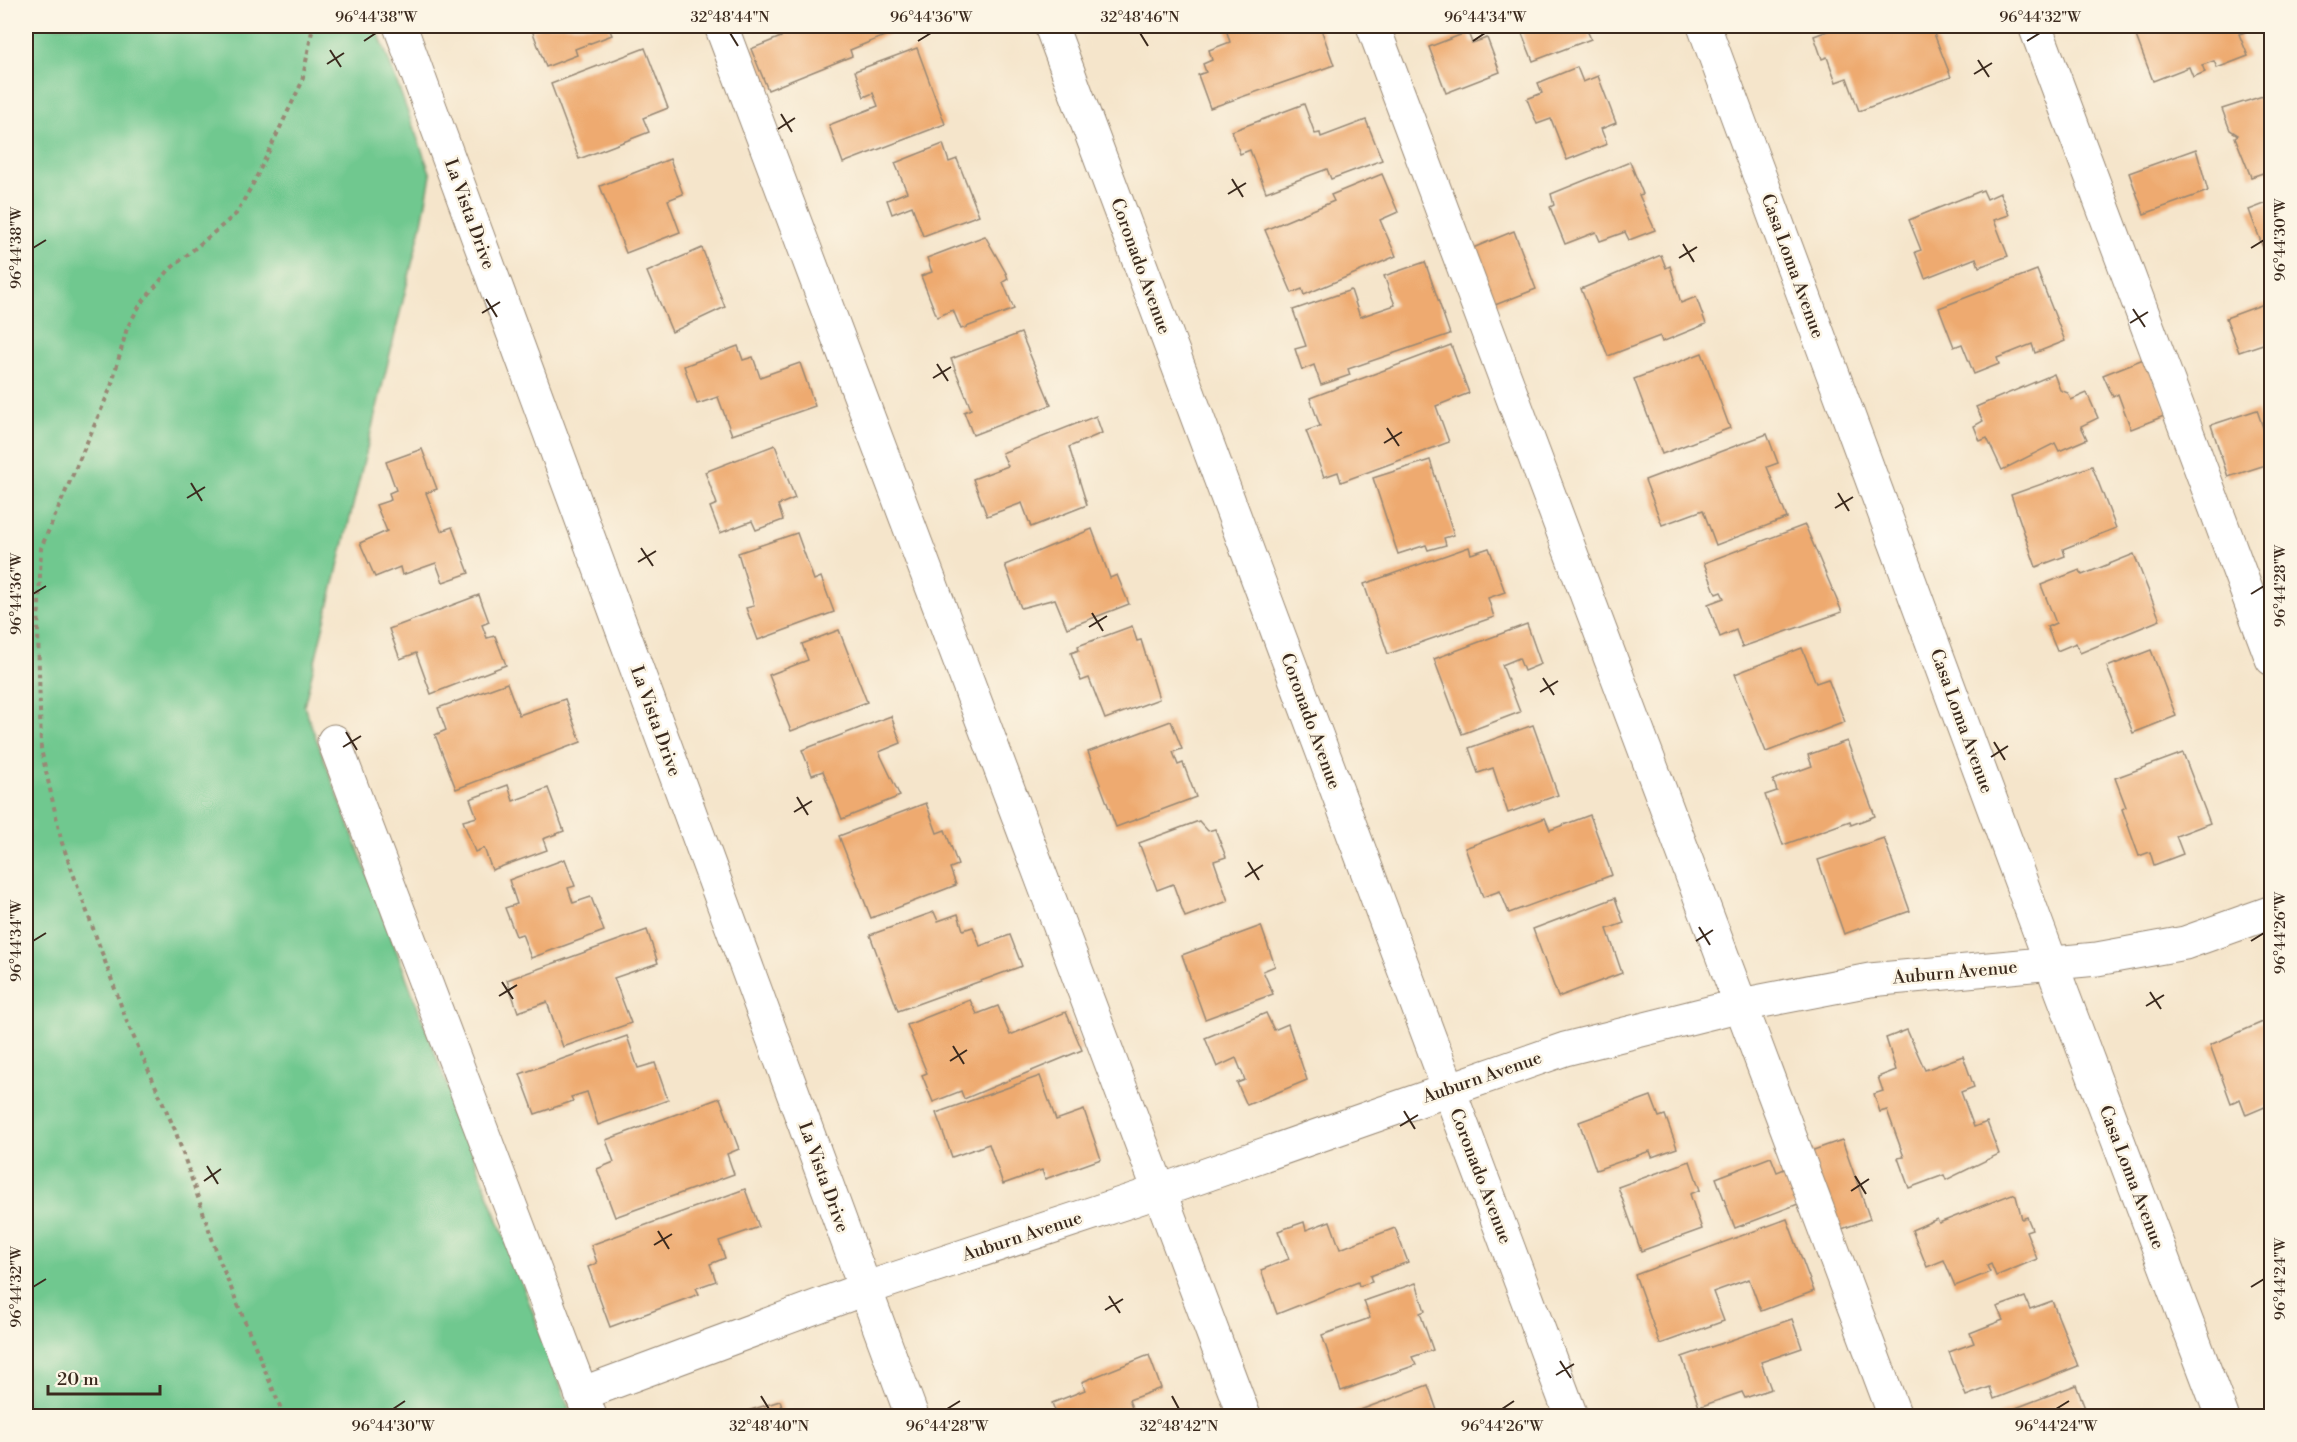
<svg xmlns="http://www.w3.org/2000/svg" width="2297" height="1442" font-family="'Libre Bodoni',serif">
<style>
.green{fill:#6fc88f;stroke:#557956;stroke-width:1.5}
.building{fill:#eeaa70}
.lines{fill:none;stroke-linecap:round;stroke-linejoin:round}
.minor-casing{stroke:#988874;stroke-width:35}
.path{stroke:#988874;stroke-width:4;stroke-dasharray:4.5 4.5;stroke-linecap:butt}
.minor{stroke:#fff;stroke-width:33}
.ticks{fill:none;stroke:#3b2a1e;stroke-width:2}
.labels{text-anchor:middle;stroke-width:5;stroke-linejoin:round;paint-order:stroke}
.street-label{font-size:18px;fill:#3b2a1e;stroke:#fcf5e5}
.neatline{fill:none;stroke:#3b2a1e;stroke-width:2}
.ticks-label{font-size:15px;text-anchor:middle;fill:#3b2a1e}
</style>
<rect width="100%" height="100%" fill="#fcf5e5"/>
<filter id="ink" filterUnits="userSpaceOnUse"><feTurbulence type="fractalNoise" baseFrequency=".0167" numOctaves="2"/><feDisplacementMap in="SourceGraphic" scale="12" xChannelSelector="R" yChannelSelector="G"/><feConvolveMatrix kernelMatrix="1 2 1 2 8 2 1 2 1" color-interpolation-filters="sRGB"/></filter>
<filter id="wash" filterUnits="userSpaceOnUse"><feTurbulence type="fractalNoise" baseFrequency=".008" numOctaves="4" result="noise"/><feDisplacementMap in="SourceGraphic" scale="24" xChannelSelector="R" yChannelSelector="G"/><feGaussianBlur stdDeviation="1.35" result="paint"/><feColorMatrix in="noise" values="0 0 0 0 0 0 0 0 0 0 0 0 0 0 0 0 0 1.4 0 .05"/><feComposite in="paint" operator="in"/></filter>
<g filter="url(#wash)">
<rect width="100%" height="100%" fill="#f5e5cb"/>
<polygon class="green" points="26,26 376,26 431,175 422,223 304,706 572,1416 26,1416"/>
<g id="blocks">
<g class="building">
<polygon points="544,26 608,26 612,35 575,49 577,55 546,67 532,30"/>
<polygon points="777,26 900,26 901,29 850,50 852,56 768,90 751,49 781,37"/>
<polygon points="1235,26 1320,26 1334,65 1210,108 1198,75 1206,72 1203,64 1212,60 1209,50 1230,42 1226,29"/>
<polygon points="1519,26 1585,26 1591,39 1533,61"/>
<polygon points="1841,26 1931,26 1951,77 1859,111 1847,78 1836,82 1827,57 1822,59 1814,36"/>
<polygon points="2160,26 2261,26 2239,34 2248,56 2217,68 2214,61 2202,65 2205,72 2193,77 2189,67 2153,81 2136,36"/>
<polygon points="1468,32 1472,43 1487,38 1500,72 1446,93 1429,47"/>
<polygon points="645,48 668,108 643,118 649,132 579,159 551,84"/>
<polygon points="917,48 945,124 843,163 829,125 878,106 873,93 864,97 855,71"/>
<polygon points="1577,67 1583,82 1598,76 1616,123 1601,129 1607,144 1567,160 1551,119 1537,124 1527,99 1542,93 1538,83"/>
<polygon points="2272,93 2272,170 2251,177 2235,137 2238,135 2230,130 2222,109"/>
<polygon points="1304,104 1315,134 1320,133 1321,137 1366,120 1382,160 1331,179 1327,169 1266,192 1250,150 1240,154 1232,131"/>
<polygon points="943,144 949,162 957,159 979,215 923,236 912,206 892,214 887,200 907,192 895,163"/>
<polygon points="2196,149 2208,191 2144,214 2129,173"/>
<polygon points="670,159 683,194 668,200 680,232 626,253 600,186"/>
<polygon points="1630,162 1643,194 1639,195 1655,230 1629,240 1625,232 1600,241 1596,232 1565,244 1550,207 1554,205 1551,194"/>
<polygon points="1382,174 1398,212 1380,220 1396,256 1304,295 1302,289 1292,293 1265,230 1334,201 1331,195"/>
<polygon points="1983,190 1987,199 2000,193 2009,215 1994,220 2008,256 1979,267 1976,258 1925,278 1915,252 1921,250 1909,220"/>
<polygon points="2272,201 2272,269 2271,269 2249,210"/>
<polygon points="1514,231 1536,289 1495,305 1473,248"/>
<polygon points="985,236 1006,273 1008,279 1003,282 1014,309 961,329 953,310 937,317 921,276 932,272 927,258"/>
<polygon points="702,248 725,307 672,332 647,272"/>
<polygon points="1661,255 1666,268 1670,266 1681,303 1696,297 1706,324 1662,342 1660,336 1608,356 1581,289"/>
<polygon points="1425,262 1450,334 1348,369 1350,375 1321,385 1314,365 1302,370 1295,349 1306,346 1293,310 1351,290 1360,317 1395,305 1384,276"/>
<polygon points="2037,270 2065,341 2035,353 2032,344 1997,358 1999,364 1974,374 1962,344 1954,347 1939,308"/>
<polygon points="2272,301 2272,341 2239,352 2226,318"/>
<polygon points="1021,333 1051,405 973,435 964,412 971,409 951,359"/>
<polygon points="1451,345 1469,393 1436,406 1449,442 1341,482 1338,472 1324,477 1306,431 1320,426 1310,398"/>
<polygon points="738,346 743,360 753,357 760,377 800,363 815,406 732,435 718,397 697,404 684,366"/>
<polygon points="1702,353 1730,428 1662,454 1634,379"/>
<polygon points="2146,358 2169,414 2131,429 2118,394 2113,397 2103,375"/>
<polygon points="2054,374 2060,390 2068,393 2071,400 2087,393 2098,418 2081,426 2087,439 2059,451 2055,443 2002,470 1987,438 1980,441 1974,426 1983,421 1976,407"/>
<polygon points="2257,410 2272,454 2272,463 2228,477 2211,425"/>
<polygon points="1096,416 1102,433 1069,447 1087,505 1031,527 1022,503 987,516 973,479 1008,466 1002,453"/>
<polygon points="1767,434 1778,463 1767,467 1787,518 1716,545 1703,510 1662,525 1645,480"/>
<polygon points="775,445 795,498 778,505 783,520 756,530 752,521 720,533 710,507 717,504 705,472"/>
<polygon points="422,449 437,489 426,493 441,531 452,527 469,573 443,582 436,563 402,575 400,567 375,577 360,543 387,531 376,505 391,500 389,493 396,490 386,462"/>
<polygon points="1430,460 1454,535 1444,538 1446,545 1428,550 1426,545 1398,554 1373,478"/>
<polygon points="2092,466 2116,528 2063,549 2065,556 2036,567 2011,495"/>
<polygon points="1805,525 1842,612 1742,647 1736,630 1720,637 1708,604 1724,598 1721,592 1716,594 1704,563"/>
<polygon points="1092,529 1110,578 1117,575 1129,604 1067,628 1055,599 1021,608 1005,565"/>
<polygon points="797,533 814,580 821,577 834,612 758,640 746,608 754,606 738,553"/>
<polygon points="1469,547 1471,554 1489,548 1505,592 1488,598 1494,617 1388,654 1364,584"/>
<polygon points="2134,554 2160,620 2080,653 2076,643 2057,651 2047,627 2056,623 2041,585 2080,570 2082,575"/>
<polygon points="479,595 489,622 482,625 487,638 495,636 506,665 431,694 416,653 400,659 389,629"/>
<polygon points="1527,624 1541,664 1524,671 1519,658 1502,665 1520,712 1462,734 1434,659"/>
<polygon points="1132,626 1137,641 1141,640 1159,699 1105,719 1089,678 1081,681 1071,653 1079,650 1078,646"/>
<polygon points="839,630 867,702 791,731 769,675 808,660 802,644"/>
<polygon points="1802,648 1816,683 1828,679 1845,722 1766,752 1735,674"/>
<polygon points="2151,650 2176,716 2133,733 2107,667"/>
<polygon points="507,683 519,715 565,699 581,742 456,789 435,735 446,730 438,708"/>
<polygon points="891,716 901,743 879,752 900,796 842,819 823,771 812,775 802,750"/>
<polygon points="1171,721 1182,749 1173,752 1178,765 1183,763 1196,797 1116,827 1088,752"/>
<polygon points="1533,725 1558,795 1508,813 1493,768 1478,773 1469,748"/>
<polygon points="1847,741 1875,816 1851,825 1850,821 1783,845 1765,795 1777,791 1773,780 1812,766 1808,755"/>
<polygon points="2183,753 2210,823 2176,836 2183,854 2154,865 2150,852 2139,856 2122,809 2126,807 2115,778"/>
<polygon points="508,785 513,801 548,788 564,831 543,839 547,850 492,870 484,848 475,852 463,821 477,817 470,799"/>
<polygon points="926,803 937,833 945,830 958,865 950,868 956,885 871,918 839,836"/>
<polygon points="1590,815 1612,875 1509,913 1500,891 1483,897 1465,848 1545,818 1550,830"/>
<polygon points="1199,821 1208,831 1215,829 1226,857 1214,861 1228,901 1185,917 1173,884 1157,890 1139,843"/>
<polygon points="1884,838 1910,911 1844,934 1818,860"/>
<polygon points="565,859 575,886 568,888 573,903 591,897 604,931 531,958 522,934 516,936 505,908 517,904 509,880"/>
<polygon points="1615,898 1624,923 1607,929 1622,973 1558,997 1533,929"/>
<polygon points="934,912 938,921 958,914 963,930 973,927 980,946 1010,935 1022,966 898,1011 870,935"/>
<polygon points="1261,926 1275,966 1263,971 1273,994 1205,1019 1182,955"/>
<polygon points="647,930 658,963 614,978 631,1023 563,1047 547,1002 518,1012 507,980"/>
<polygon points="970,1000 977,1014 998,1006 1010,1035 1066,1012 1082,1050 964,1099 961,1091 933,1102 922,1075 927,1073 907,1025"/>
<polygon points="1266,1013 1274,1030 1288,1024 1307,1080 1247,1105 1237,1083 1245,1080 1236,1058 1217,1067 1205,1038"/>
<polygon points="2272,1018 2272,1104 2246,1115 2240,1099 2231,1103 2210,1045"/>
<polygon points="1907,1030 1925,1070 1963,1056 1974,1087 1961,1092 1974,1127 1987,1122 1999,1154 1946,1180 1944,1175 1909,1188 1898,1158 1904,1157 1887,1110 1880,1112 1874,1094 1883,1091 1878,1077 1896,1070 1886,1038"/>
<polygon points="627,1036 638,1068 655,1063 668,1100 598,1125 587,1092 571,1097 573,1101 535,1114 520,1074"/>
<polygon points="1040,1076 1056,1120 1084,1110 1101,1159 1045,1179 1042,1170 1003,1184 989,1144 952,1157 936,1113"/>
<polygon points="1651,1096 1659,1117 1665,1115 1677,1148 1652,1157 1650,1151 1596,1170 1579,1122"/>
<polygon points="720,1098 739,1149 727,1154 734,1174 615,1217 597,1169 614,1162 606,1140"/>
<polygon points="1842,1140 1870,1219 1836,1231 1808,1152"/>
<polygon points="1771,1157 1777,1172 1792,1166 1806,1201 1735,1228 1716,1178"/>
<polygon points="1690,1161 1700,1190 1690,1194 1702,1229 1641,1251 1618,1187"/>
<polygon points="745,1189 759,1227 719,1241 725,1258 710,1264 716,1281 696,1288 699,1294 610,1327 588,1267 597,1263 591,1245"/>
<polygon points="2012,1194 2016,1196 2022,1219 2027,1217 2032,1229 2026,1231 2037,1259 1996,1276 1991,1264 1987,1266 1990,1272 1955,1286 1944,1260 1927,1267 1912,1230 1937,1219 1939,1223"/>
<polygon points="1787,1219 1814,1291 1761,1311 1749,1279 1713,1292 1724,1321 1660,1344 1635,1275"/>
<polygon points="1330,1221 1340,1249 1395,1228 1408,1262 1370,1276 1372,1282 1359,1286 1358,1282 1277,1314 1261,1270 1289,1259 1278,1231 1304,1222 1306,1230"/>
<polygon points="1416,1283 1425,1311 1420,1313 1433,1350 1412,1357 1416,1365 1341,1391 1322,1335 1370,1318 1364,1301"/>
<polygon points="2025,1297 2030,1309 2052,1301 2078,1366 1994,1399 1990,1387 1966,1396 1949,1352 1974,1343 1970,1333 2003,1320 1997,1307"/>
<polygon points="1792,1319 1802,1348 1761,1362 1771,1389 1745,1398 1742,1392 1699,1407 1682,1357"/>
<polygon points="1149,1355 1161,1388 1129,1400 1135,1416 1057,1416 1052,1403 1085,1390 1082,1382"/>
<polygon points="1428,1385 1439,1416 1344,1416"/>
<polygon points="2076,1385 2088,1416 1995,1416"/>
<polygon points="780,1401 785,1416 731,1416"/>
</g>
</g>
</g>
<g filter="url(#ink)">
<use href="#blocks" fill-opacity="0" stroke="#988874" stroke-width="1.5"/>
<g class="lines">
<defs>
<g id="minor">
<polyline points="400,26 912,1416"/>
<polyline points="721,26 1244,1416"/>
<polyline points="1051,26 1571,1416"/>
<polyline points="1373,26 1895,1416"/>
<polyline points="1704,26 2051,963 2222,1416"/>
<polyline points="2035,26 2272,659"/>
<polyline points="334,741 590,1416"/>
<polyline points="581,1394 864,1289 1160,1191 1565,1049 1741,1005 1870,980 2097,959 2185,943 2272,912"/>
</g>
</defs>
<use href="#minor" class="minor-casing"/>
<polyline class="path" points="284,1416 219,1259 175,1130 127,1022 62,843 41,749 38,631 41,548 111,387 127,328 140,305 169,270 236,214 254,182 302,82 313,26"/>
<use href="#minor" class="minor"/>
</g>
</g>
<path class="ticks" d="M730 33 738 46M1140 33 1148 46M364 41 376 33M918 41 931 33M1473 41 1485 33M2027 41 2040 33M330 50 341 67M1978 60 1989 77M327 64 344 53M1974 74 1992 63M781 114 792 132M778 129 795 118M1232 179 1243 197M1228 194 1246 183M1683 244 1694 262M33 248 46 240M2251 248 2264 240M1679 258 1697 247M486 299 497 317M2133 309 2145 327M482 313 500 302M2130 323 2148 312M937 364 948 381M933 378 951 367M1387 428 1399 446M1384 443 1402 432M191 483 202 501M1838 493 1849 511M187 498 205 487M1835 508 1853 497M641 548 653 566M638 562 656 551M33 594 46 586M2251 594 2264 586M1092 613 1103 631M1089 627 1107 616M1543 678 1554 695M1540 692 1558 681M346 732 357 750M1994 742 2005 760M343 747 361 736M1991 757 2008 746M797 797 808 815M794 812 812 801M1248 862 1259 880M1245 877 1263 865M1699 927 1710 945M33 941 46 933M1696 941 1713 930M2251 941 2264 933M502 982 513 999M2150 992 2161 1009M499 996 517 985M2146 1006 2164 995M953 1046 964 1064M950 1061 967 1050M1404 1111 1415 1129M1400 1126 1418 1115M207 1166 218 1184M1855 1176 1866 1194M204 1181 221 1169M1851 1191 1869 1179M658 1231 669 1249M654 1245 672 1234M33 1287 46 1279M2251 1287 2264 1279M1109 1296 1120 1313M1105 1310 1123 1299M1560 1361 1571 1378M1556 1375 1574 1364M761 1396 769 1409M1172 1396 1179 1409M393 1409 405 1401M947 1409 960 1401M1502 1409 1514 1401M2056 1409 2069 1401"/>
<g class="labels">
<g class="street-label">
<text transform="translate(470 214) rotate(70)" y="6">La Vista Drive</text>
<text transform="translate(1141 266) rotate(70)" y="6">Coronado Avenue</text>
<text transform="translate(1793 266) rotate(70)" y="6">Casa Loma Avenue</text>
<text transform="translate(656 721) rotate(70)" y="6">La Vista Drive</text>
<text transform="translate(1311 721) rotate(70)" y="6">Coronado Avenue</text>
<text transform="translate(1962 721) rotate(70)" y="6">Casa Loma Avenue</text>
<text transform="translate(1955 972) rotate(-5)" y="6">Auburn Avenue</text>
<text transform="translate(1482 1077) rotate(-19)" y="6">Auburn Avenue</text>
<text transform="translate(1481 1176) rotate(69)" y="6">Coronado Avenue</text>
<text transform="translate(824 1177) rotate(70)" y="6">La Vista Drive</text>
<text transform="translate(2132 1177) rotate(69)" y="6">Casa Loma Avenue</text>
<text transform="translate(1022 1236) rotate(-18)" y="6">Auburn Avenue</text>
</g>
</g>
<rect width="2297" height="1442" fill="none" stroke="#fcf5e5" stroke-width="66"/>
<path d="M48 1385v9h112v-9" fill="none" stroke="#3b2a1e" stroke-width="3"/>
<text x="57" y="1385" font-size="18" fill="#3b2a1e" stroke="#fcf5e5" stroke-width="4.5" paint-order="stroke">20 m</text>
<rect x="33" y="33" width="2231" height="1376" class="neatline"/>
<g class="ticks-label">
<text x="376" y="22">96°44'38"W</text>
<text x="730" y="22">32°48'44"N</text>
<text x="931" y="22">96°44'36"W</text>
<text x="1140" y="22">32°48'46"N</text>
<text x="1485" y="22">96°44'34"W</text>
<text x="2040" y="22">96°44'32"W</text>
<text transform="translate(2280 240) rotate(-90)" y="5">96°44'30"W</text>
<text transform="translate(16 248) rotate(-90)" y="5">96°44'38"W</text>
<text transform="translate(2280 586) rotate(-90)" y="5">96°44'28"W</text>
<text transform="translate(16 594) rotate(-90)" y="5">96°44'36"W</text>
<text transform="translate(2280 933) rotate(-90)" y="5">96°44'26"W</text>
<text transform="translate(16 941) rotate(-90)" y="5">96°44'34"W</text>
<text transform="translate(2280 1279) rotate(-90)" y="5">96°44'24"W</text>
<text transform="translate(16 1287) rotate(-90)" y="5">96°44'32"W</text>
<text x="393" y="1431">96°44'30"W</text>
<text x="769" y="1431">32°48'40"N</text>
<text x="947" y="1431">96°44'28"W</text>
<text x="1179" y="1431">32°48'42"N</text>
<text x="1502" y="1431">96°44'26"W</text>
<text x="2056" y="1431">96°44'24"W</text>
</g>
</svg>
